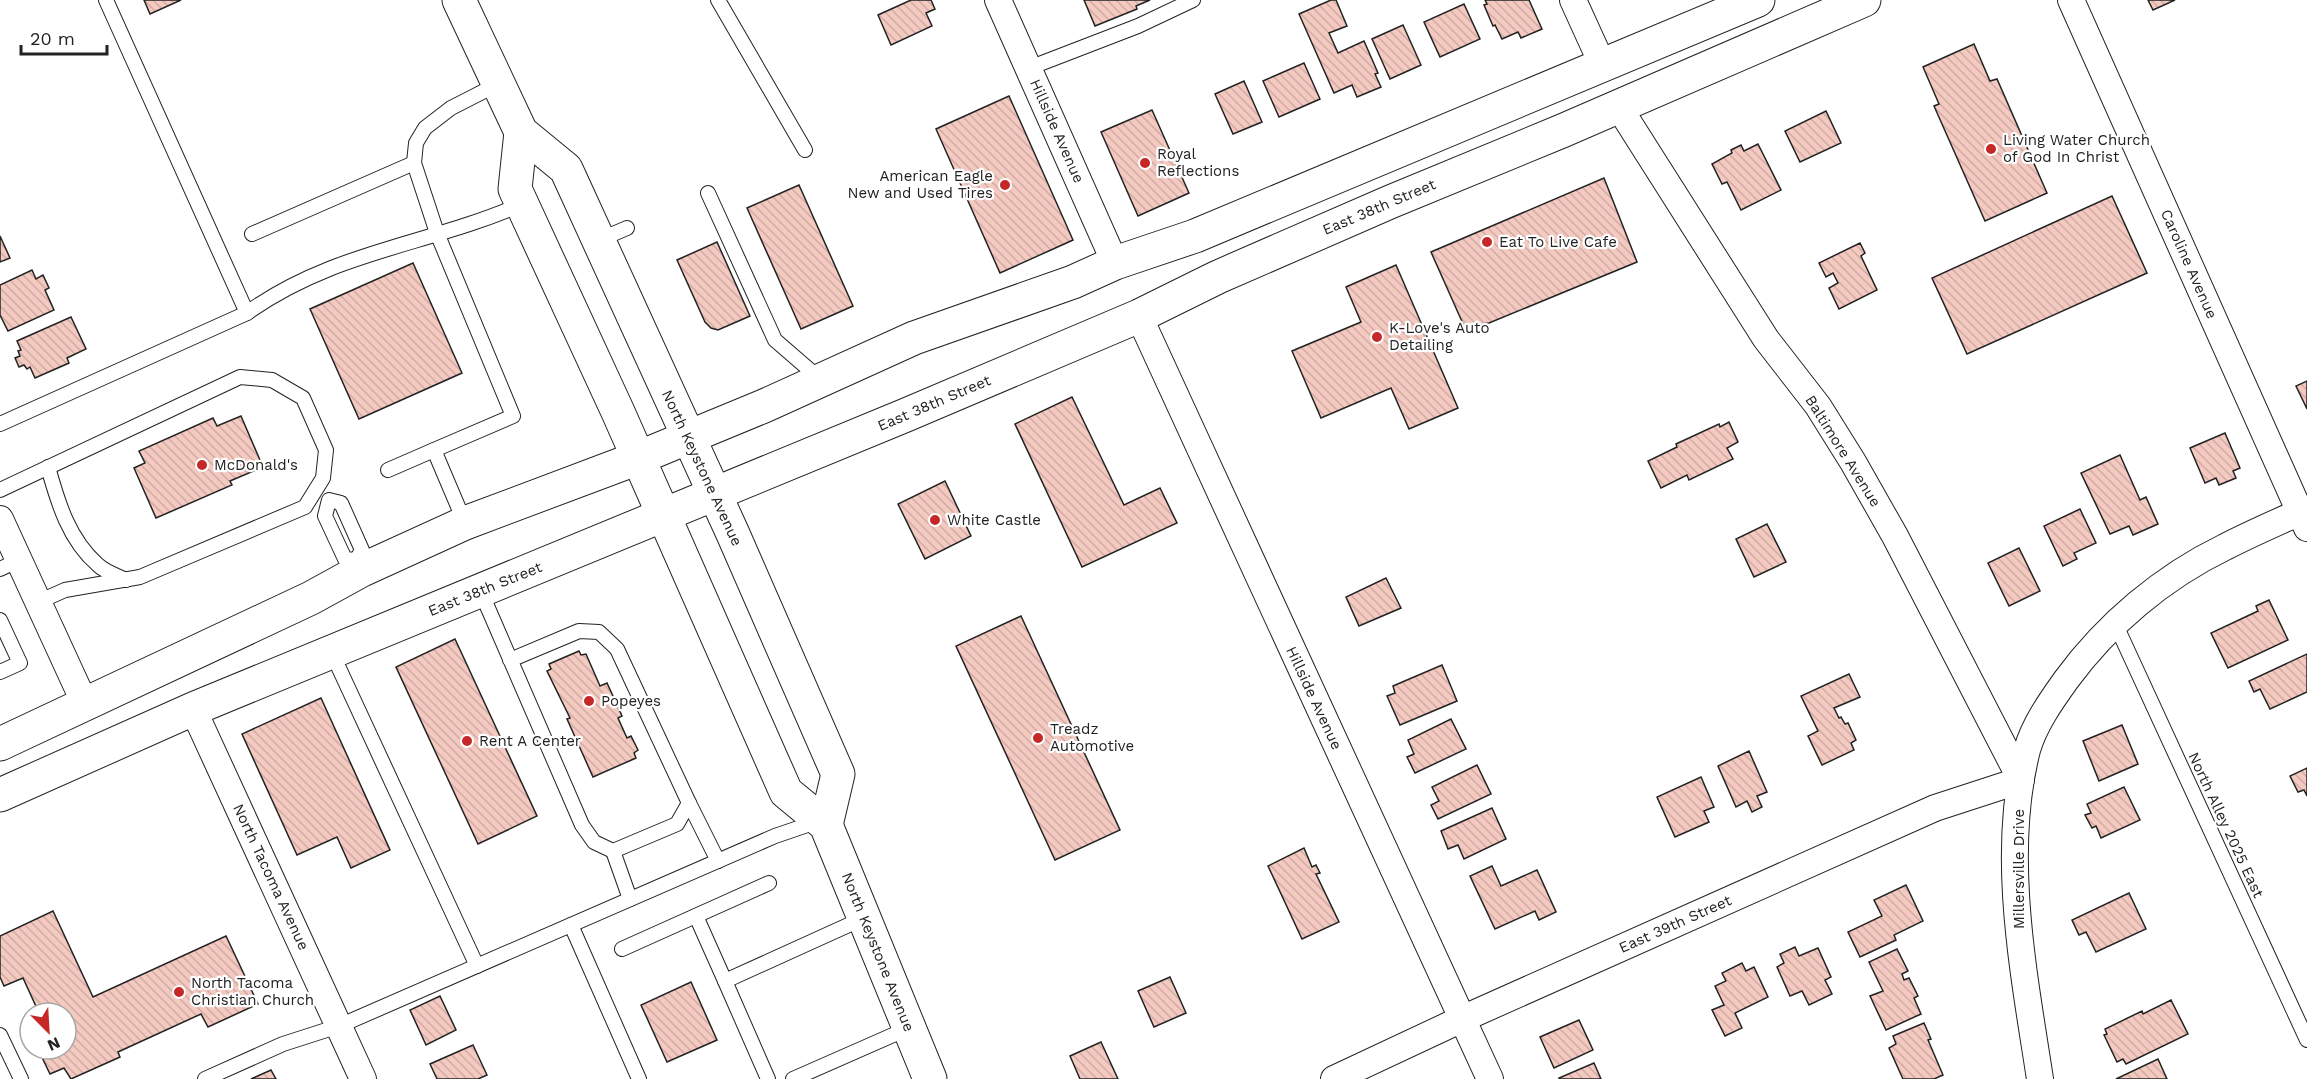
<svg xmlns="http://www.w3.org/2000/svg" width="2307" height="1079" font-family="'Work Sans',sans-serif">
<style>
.building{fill:url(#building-back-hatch);stroke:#222;stroke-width:1.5}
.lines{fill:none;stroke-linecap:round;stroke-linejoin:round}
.lane-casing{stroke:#222;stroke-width:16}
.street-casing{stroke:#222;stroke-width:28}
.primary-casing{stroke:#222;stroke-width:35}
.lane{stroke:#fff;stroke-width:14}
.street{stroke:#fff;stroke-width:26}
.primary{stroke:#fff;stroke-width:33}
.poi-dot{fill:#c62828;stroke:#fff;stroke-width:2}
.labels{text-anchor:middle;stroke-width:4.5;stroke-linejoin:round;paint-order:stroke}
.street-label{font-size:15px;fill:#222;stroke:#fff}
.poi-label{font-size:15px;fill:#222;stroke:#fff;text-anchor:start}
</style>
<defs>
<pattern id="building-back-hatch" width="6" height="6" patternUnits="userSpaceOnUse" patternTransform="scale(1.5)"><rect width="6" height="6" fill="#f3c9c0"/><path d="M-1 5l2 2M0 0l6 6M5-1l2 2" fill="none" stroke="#d0aca5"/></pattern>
</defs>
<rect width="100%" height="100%" fill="#fff"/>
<g class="building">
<polygon points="144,0 181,0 150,14"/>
<polygon points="911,0 931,0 935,9 926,13 932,26 891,45 878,15"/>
<polygon points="1084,0 1150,0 1136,6 1137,9 1095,26"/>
<polygon points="1331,0 1336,0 1347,26 1329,33 1338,53 1364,41 1378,73 1375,74 1381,87 1357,97 1352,85 1334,93 1299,14"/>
<polygon points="1485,0 1529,0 1542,29 1521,38 1518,32 1502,39 1495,25 1493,26 1484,5 1487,4"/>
<polygon points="2148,0 2175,0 2153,10"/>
<polygon points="1464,4 1480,39 1440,57 1424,22"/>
<polygon points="1403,25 1421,65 1390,79 1372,39"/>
<polygon points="1974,44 1990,81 1997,79 2047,193 1985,221 1934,106 1939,104 1923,67"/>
<polygon points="1304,63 1320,99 1279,117 1263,81"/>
<polygon points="1244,81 1262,122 1233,134 1215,94"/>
<polygon points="1009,96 1073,240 1000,273 936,129"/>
<polygon points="1152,110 1189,193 1138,216 1101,132"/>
<polygon points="1826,111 1841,143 1800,162 1785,131"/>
<polygon points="1758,144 1781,190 1741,210 1727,182 1722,184 1712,164 1732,153 1731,150 1741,145 1744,151"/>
<polygon points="1604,178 1637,262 1489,323 1464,326 1431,252"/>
<polygon points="799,185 853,306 801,329 747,208"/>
<polygon points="2112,196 2147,273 1967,354 1932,278"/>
<polygon points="0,236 10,258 0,262"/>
<polygon points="717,242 750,316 718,330 711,328 705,322 677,260"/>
<polygon points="1860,243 1865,253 1861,256 1877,290 1839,309 1829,288 1838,283 1833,273 1826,277 1819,263"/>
<polygon points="413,263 462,373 359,419 310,309"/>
<polygon points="1396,265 1458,408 1409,429 1391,388 1321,418 1292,351 1361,322 1346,287"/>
<polygon points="32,270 36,279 43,275 49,288 45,290 54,310 8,331 0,315 0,285"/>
<polygon points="71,317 86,349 67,358 69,363 35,378 30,367 27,369 24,365 19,367 15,358 20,356 18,351 21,350 17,341"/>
<polygon points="2307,381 2307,409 2296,386"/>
<polygon points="1072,397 1124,505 1160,488 1177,523 1082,567 1015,424"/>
<polygon points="241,416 263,467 230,481 232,485 156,518 134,468 145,463 139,451 213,418 217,426"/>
<polygon points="1729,422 1738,442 1727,448 1733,459 1689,480 1687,475 1661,488 1648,461 1677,447 1676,444 1719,424 1720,427"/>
<polygon points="2225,433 2240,468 2233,471 2236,478 2219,485 2216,478 2205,483 2190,448"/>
<polygon points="2120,455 2140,500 2146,497 2158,524 2133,535 2129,526 2110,534 2081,473"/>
<polygon points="945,481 971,536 925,559 898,504"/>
<polygon points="2080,509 2096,543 2074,553 2077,559 2063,566 2044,526"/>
<polygon points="1767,524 1786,562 1754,577 1736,539"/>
<polygon points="2019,548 2040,591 2009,606 1988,563"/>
<polygon points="1386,578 1401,608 1359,626 1346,597"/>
<polygon points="2269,600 2288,640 2228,668 2211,633 2258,611 2256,606"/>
<polygon points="1021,616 1120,830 1055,860 956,646"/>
<polygon points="455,639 537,816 478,844 396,667"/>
<polygon points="579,651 581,655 586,654 600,686 607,683 622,716 618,718 627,738 631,736 638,750 634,753 636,758 593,777 567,719 570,718 547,671 551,669 549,664"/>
<polygon points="2307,654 2307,692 2270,709 2260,689 2254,692 2249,681"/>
<polygon points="1442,665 1457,701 1400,725 1387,696 1395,693 1393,686"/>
<polygon points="1849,674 1860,697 1834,708 1839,718 1841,717 1845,724 1848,723 1856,740 1851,743 1854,750 1822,765 1808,736 1818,731 1801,696"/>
<polygon points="321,698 390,850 351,868 337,837 297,855 242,734"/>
<polygon points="1451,719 1466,749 1415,773 1407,757 1414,754 1408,740"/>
<polygon points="2122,725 2138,764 2099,781 2083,741"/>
<polygon points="1749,751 1767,792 1757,796 1762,807 1752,812 1747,801 1736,807 1718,766"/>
<polygon points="1477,765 1491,794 1438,819 1431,805 1439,801 1432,787"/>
<polygon points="2307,768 2307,796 2304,790 2298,792 2290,776"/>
<polygon points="1701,777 1714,807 1704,811 1709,822 1675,837 1657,797"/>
<polygon points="2124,787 2140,820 2101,838 2096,826 2092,828 2085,815 2091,813 2087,804"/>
<polygon points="1492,808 1506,839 1464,859 1458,845 1448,849 1441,831"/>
<polygon points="1304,848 1312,867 1316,865 1320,873 1316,874 1339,922 1302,939 1268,866"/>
<polygon points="1492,866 1501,886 1537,870 1556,912 1539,920 1535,911 1495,929 1470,876"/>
<polygon points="1906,885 1923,921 1894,935 1896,940 1860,957 1848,932 1882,916 1874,900"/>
<polygon points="2129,893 2146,929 2096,952 2086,932 2079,935 2072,920"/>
<polygon points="53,911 93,997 226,936 258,1004 208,1027 201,1014 118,1052 120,1057 71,1079 64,1068 50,1074 38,1049 66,1049 66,1013 39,1013 23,978 4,986 0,977 0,936"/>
<polygon points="1795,947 1799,956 1818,948 1831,977 1825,980 1832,994 1809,1005 1802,991 1790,996 1777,967 1784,963 1780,954"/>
<polygon points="1897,949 1908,971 1902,974 1904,980 1909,978 1918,996 1914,998 1921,1014 1886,1030 1870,996 1883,991 1869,962"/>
<polygon points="1742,963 1746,971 1754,967 1768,997 1735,1013 1742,1028 1725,1036 1712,1010 1724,1005 1715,986 1726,981 1722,973"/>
<polygon points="1170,977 1186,1013 1154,1027 1138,991"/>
<polygon points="691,982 717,1040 667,1062 641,1005"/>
<polygon points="440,996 456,1030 426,1045 410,1010"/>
<polygon points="2171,1000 2188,1034 2126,1064 2123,1059 2117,1062 2104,1035 2107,1034 2105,1029 2142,1011 2143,1014"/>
<polygon points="1579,1020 1593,1050 1554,1068 1540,1037"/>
<polygon points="1924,1023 1931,1039 1928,1040 1943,1075 1934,1079 1903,1079 1889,1048 1896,1044 1893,1036"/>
<polygon points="1101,1042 1118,1079 1080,1079 1070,1056"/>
<polygon points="473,1045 487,1075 478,1079 437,1079 430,1064"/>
<polygon points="2158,1059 2167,1079 2116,1079"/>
<polygon points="1594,1063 1601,1079 1559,1079 1559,1078"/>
<polygon points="271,1070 276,1079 251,1079"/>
</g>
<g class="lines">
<defs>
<g id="lane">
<polyline points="106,0 247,313"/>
<polyline points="718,0 805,150"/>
<polyline points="1029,68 1138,26 1193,0"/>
<polyline points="708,193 775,340 820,379"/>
<polyline points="252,234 414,163"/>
<polyline points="599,240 627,228"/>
<path d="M0 424 247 313C333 251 429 245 522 204"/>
<path d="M48 467C58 503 69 540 98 565 105 572 118 576 126 580"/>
<polyline points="388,470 434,450"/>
<polyline points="0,490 240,377 272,380 303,398 326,450 323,478 305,507 140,577 65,590 38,602"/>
<polygon points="329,500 341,503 362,550 356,560 345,559 325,516"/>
<polyline points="465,523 434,450 513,416 437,233 414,163 416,143 425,128 451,108 498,84"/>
<polyline points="0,569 19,560"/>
<polyline points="481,592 582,825 594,842 613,851 677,824 689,803 617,649 599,632 579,631 510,660"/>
<polyline points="0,620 20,663 0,672"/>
<polyline points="2115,623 2307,1040"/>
<polyline points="331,651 477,966"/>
<polyline points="689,803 718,861"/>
<polyline points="613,851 630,899"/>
<polyline points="696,916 725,981"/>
<polyline points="571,925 639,1079"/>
<polyline points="622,949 769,883"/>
<polyline points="0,1035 21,1079"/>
<polyline points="205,1079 283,1044 339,1026 775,836 819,821"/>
<polyline points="768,1079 725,981 864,918"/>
<polyline points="793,1079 909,1028"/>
</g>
<g id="street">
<polyline points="998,0 1115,263"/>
<polyline points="1573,0 1603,66"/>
<polyline points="2071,0 2307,528"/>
<polyline points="1139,316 1490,1079"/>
<polyline points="0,519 85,704"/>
<polyline points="193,709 363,1079"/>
<polyline points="1334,1079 1462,1019 1935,808 2021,780 1895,536 1853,462 1818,406 1766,339 1627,120 1622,105"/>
<path d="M2040 1079C2024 974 2000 855 2027 750 2034 725 2051 701 2066 680 2107 624 2163 577 2225 547 2252 533 2280 521 2307 509"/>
</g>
<g id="primary">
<polyline points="459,0 521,132 566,169 733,534 838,774 826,825"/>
<polyline points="521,132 515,189 618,412 786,792 826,825 930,1079"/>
<polyline points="0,744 311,598 362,570 465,523 638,458 764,406 914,338 1073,282 1115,263 1195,236 1758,0"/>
<polyline points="0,795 193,709 906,415 1139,316 1218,277 1390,202 1562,131 1864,0"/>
</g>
</defs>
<use href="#lane" class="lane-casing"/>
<use href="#street" class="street-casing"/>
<use href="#primary" class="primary-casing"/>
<use href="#lane" class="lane"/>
<use href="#street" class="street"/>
<use href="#primary" class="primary"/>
</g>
<g class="poi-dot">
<circle cx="1991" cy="149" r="6"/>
<circle cx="1145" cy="163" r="6"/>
<circle cx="1005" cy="185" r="6"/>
<circle cx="1487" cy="242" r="6"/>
<circle cx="1377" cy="337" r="6"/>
<circle cx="202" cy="465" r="6"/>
<circle cx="935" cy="520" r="6"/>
<circle cx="589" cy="701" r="6"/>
<circle cx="1038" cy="738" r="6"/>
<circle cx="467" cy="741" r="6"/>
<circle cx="179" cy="992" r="6"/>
</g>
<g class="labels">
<g class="street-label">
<text transform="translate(1057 131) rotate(66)" y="5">Hillside Avenue</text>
<text transform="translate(1379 207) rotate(-23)" y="5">East 38th Street</text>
<text transform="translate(2189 264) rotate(66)" y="5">Caroline Avenue</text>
<text transform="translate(934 403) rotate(-23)" y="5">East 38th Street</text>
<text transform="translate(1843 451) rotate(58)" y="5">Baltimore Avenue</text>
<text transform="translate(702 468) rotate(65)" y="5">North Keystone Avenue</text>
<text transform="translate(485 589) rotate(-22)" y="5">East 38th Street</text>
<text transform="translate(1314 698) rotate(65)" y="5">Hillside Avenue</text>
<text transform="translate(2226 825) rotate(65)" y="5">North Alley 2025 East</text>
<text transform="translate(2019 869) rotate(-90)" y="5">Millersville Drive</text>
<text transform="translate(271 877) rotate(65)" y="5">North Tacoma Avenue</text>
<text transform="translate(1675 924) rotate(-24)" y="5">East 39th Street</text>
<text transform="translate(878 952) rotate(68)" y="5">North Keystone Avenue</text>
</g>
<g class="poi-label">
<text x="2003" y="145">Living Water Church<tspan x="2003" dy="17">of God In Christ</tspan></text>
<text x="1157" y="159">Royal<tspan x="1157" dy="17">Reflections</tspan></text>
<text x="993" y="181" text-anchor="end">American Eagle<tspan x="993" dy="17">New and Used Tires</tspan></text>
<text x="1499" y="247">Eat To Live Cafe</text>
<text x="1389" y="333">K-Love's Auto<tspan x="1389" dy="17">Detailing</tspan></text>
<text x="214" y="470">McDonald's</text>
<text x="947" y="525">White Castle</text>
<text x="601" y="706">Popeyes</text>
<text x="1050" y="734">Treadz<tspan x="1050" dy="17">Automotive</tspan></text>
<text x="479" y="746">Rent A Center</text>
<text x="191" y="988">North Tacoma<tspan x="191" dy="17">Christian Church</tspan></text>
</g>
</g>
<g transform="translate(48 1031) rotate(156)"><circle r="28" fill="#ffffff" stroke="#a7a7a7" stroke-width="1.5"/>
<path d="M0-4.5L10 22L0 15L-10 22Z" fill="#c62828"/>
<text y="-9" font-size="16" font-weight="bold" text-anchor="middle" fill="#222222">N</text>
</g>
<path d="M21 45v9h86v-9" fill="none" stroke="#222222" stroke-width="3"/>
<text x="30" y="45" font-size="18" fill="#222222" stroke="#ffffff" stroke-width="4.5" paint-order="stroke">20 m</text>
</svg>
